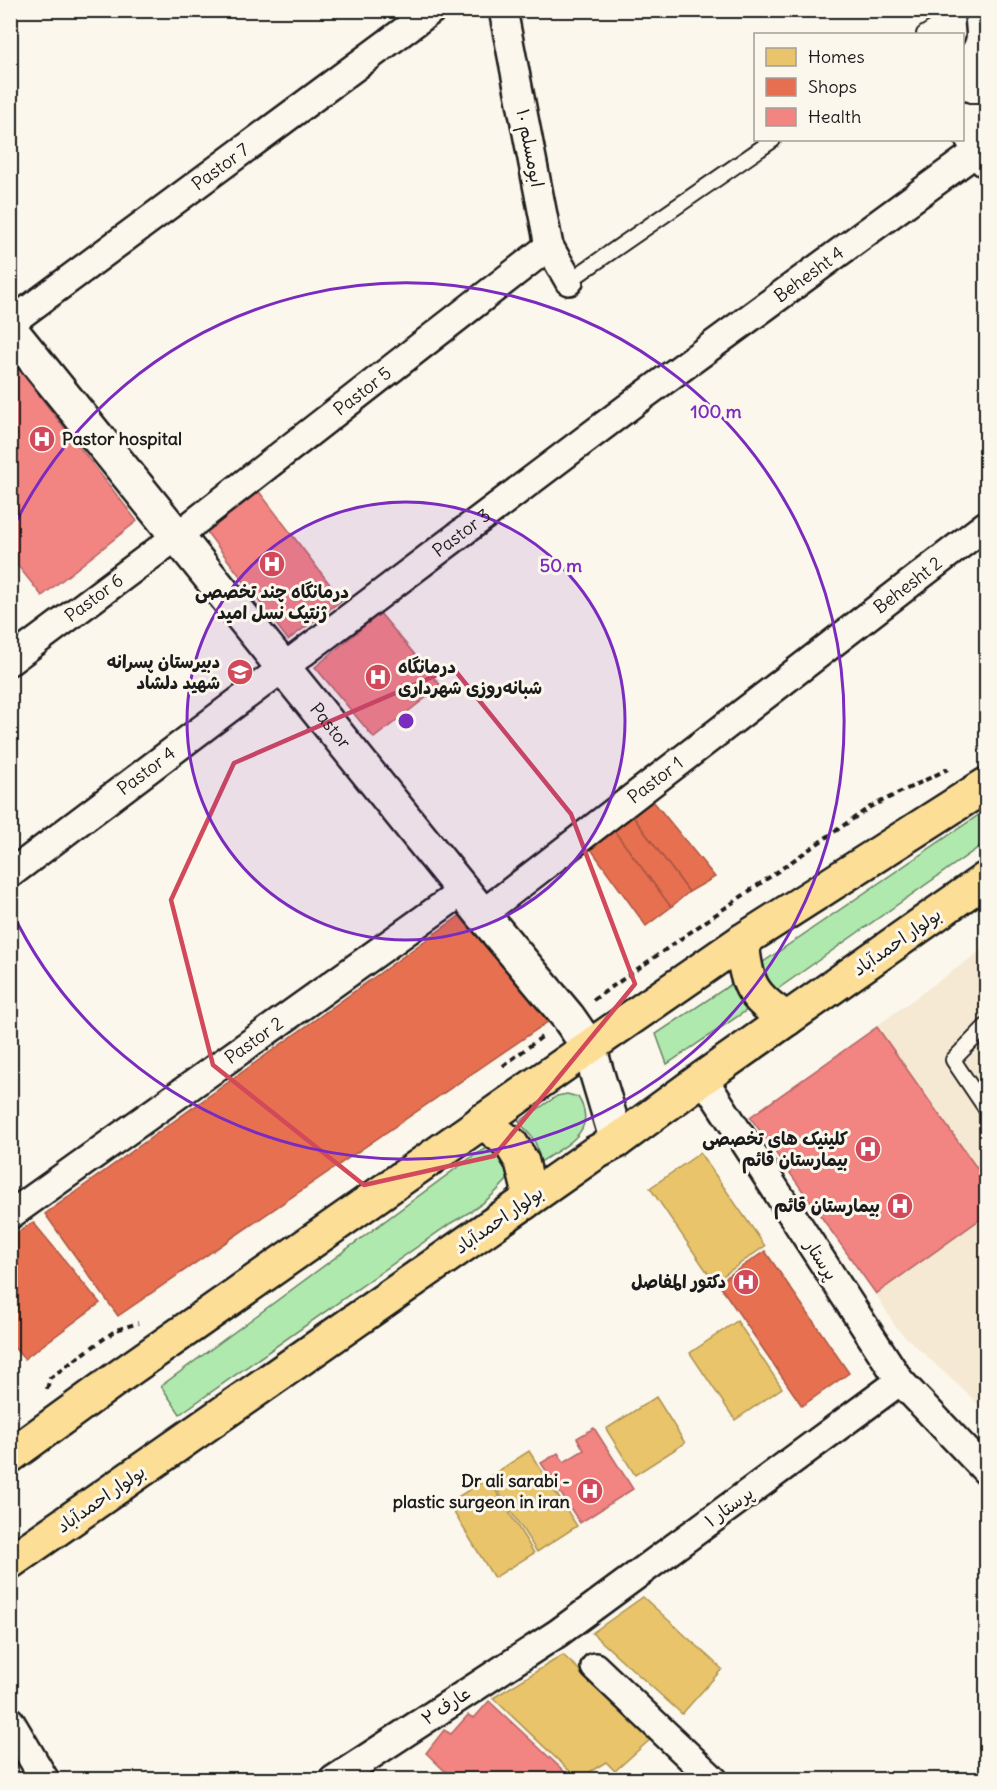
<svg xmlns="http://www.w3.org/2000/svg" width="997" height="1790" font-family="Delius,'Playpen Sans Arabic',sans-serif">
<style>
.built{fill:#f5e9d3}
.green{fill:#b0e9ad;stroke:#668264;stroke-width:1.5}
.homes{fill:#e9c46a;stroke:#ac9253;stroke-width:1.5}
.shops{fill:#e76f51;stroke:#aa5641;stroke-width:1.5}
.health{fill:#f28482;stroke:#b26563;stroke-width:1.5}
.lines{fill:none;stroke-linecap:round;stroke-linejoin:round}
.lane-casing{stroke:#1c1c1c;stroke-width:18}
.street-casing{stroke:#1c1c1c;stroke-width:32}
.secondary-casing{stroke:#1c1c1c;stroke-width:38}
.primary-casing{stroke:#1c1c1c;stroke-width:38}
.path{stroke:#1c1c1c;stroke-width:4;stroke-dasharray:6 4.5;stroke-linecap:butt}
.lane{stroke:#fbf7ec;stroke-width:14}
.street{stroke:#fbf7ec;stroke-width:27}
.secondary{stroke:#fbf7ec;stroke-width:33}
.primary{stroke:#fcde96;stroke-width:33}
.marked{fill:none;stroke:#d1495b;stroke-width:4.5;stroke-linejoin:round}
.ring{fill:none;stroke:#7b2cbf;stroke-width:3}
.labels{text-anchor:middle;stroke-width:6;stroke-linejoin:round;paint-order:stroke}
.street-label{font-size:18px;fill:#1c1c1c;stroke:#fbf7ec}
.poi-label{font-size:18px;font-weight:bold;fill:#1c1c1c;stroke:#fbf7ec;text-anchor:end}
.centre{fill:#7b2cbf;stroke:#fbf7ec;stroke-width:3}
.ring-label{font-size:18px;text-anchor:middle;font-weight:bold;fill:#7b2cbf;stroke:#fbf7ec;stroke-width:6;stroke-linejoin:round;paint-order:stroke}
</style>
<rect width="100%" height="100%" fill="#fbf7ec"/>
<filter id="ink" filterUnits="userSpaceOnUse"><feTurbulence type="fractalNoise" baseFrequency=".0167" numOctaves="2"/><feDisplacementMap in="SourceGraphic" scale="12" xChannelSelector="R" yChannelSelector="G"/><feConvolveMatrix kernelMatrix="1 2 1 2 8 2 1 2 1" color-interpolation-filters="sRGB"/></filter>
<g filter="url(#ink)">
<polygon class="built" points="986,947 986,1411 897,1329 876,1294 750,1117"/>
<g class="green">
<polygon points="986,810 986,842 772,993 756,967"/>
<polygon points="739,979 756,1004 667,1064 656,1034"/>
<path d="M567 1094 578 1097C600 1132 564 1146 539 1163 539 1142 532 1137 519 1122L557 1096Z"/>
<path d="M493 1145 511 1175C493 1198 476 1209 451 1223L180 1414 161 1386 473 1156Z"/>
</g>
<g class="homes">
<polygon points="700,1153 765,1246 714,1282 650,1188"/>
<polygon points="737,1321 782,1388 735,1420 690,1353"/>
<polygon points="656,1397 685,1443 635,1475 606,1429"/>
<polygon points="529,1451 577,1526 537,1552 489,1477"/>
<polygon points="488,1478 534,1553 494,1578 448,1503"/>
<polygon points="643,1597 722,1669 682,1714 592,1633"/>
<polygon points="563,1655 653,1737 615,1771 606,1762 578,1779 493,1698"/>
</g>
<g class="shops">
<polygon points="649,796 715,877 689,892 628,810"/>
<polygon points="628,810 689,892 671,907 609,824"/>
<polygon points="609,824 671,907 646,926 585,841"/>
<polygon points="462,914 549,1021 118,1316 45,1214"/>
<polygon points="33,1222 100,1303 24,1359 10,1343 10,1238"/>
<polygon points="765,1251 849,1373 802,1406 718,1283"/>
</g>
<g class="health">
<polygon points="10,358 137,521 42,596 10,556"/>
<polygon points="254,485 342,600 288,640 203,527"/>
<polygon points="380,613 441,686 374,738 315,667"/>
<polygon points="877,1027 986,1181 986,1215 876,1294 750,1117"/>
<polygon points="594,1428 633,1489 580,1523 541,1463 558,1453 564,1462 584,1450 577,1438"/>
<polygon points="489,1701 566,1773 558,1780 454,1780 426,1753 444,1730 451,1734 468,1715 474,1718"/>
</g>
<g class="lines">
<defs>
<g id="lane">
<polyline points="924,34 946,20"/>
<polyline points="569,281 773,140"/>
<polyline points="986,1026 953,1060 986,1109"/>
</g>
<g id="street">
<polyline points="503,10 549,246 569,281"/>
<polyline points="962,118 986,118"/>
<path id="s1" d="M10 323 432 10"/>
<path id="s2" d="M10 661 177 536 549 246"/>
<path id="s3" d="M10 874 639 399 979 150"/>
<path id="s4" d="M482 914 986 525"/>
<polyline points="703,1078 900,1381 986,1471"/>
<path id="s5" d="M10 1215 463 891"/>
<polyline points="595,1667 714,1780"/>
<polyline points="10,1721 45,1780"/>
<polyline points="333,1780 558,1633 900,1381"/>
</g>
<g id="secondary">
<polyline points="946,10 948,34"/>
<polyline points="962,119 979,150 986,160"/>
<path id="s6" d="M10 329 482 914 568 1017 589 1047 617 1141"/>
</g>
<g id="primary">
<path d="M742 941C746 983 750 996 787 1019"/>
<polyline points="482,1121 511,1144 522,1162 529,1190 524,1203"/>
<polyline points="10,1456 120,1376 589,1047 742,941 986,785"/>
<polyline points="10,1562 595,1153 617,1141 703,1078 986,879"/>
</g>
</defs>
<use href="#lane" class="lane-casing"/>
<use href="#street" class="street-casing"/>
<use href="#secondary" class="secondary-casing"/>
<use href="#primary" class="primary-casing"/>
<g class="path">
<polyline points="593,1000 870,807 948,769"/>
<polyline points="503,1066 543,1036"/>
<polyline points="47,1389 50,1378 116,1330 138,1323"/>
</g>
<use href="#lane" class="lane"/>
<use href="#street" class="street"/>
<use href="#secondary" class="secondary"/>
<use href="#primary" class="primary"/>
</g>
</g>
<path class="marked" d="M453 668 571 814 635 984 494 1156 364 1185 213 1065 171 900 234 763Z"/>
<circle cx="406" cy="721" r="219" fill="#7b2cbf" fill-opacity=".12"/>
<g class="ring">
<circle cx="406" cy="721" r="219"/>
<path d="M11 532A438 438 0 1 1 11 910"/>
</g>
<defs>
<symbol id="hospital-disc" viewBox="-11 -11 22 22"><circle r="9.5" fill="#d1495b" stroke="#fbf7ec"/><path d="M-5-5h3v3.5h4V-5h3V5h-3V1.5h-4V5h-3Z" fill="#fff"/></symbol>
<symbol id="school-disc" viewBox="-11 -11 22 22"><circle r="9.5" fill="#d1495b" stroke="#fbf7ec"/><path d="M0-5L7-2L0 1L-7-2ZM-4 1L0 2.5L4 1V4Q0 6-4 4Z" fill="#fff"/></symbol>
</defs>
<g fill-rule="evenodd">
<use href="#hospital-disc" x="27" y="424" width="30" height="30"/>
<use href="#hospital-disc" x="257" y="549" width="30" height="30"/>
<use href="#school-disc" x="225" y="657" width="30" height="30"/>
<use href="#hospital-disc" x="363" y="662" width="30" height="30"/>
<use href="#hospital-disc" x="853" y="1134" width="30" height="30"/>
<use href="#hospital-disc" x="885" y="1191" width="30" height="30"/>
<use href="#hospital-disc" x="731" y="1267" width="30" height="30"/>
<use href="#hospital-disc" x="575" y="1476" width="30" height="30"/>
</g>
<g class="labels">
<g class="street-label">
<text transform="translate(530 148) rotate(79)" y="6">ابومسلم ۱۰</text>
<text dy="6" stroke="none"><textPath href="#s1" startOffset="262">Pastor 7</textPath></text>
<text dy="6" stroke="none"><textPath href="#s3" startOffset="999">Behesht 4</textPath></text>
<text dy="6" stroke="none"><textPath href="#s2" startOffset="444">Pastor 5</textPath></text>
<text dy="6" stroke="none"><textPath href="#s3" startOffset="566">Pastor 3</textPath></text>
<text dy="6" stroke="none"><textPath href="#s4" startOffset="538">Behesht 2</textPath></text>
<text dy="6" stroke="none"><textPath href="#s2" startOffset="105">Pastor 6</textPath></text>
<text dy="6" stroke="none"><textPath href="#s6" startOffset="510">Pastor</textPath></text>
<text dy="6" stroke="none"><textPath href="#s3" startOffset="171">Pastor 4</textPath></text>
<text dy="6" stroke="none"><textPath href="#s4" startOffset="219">Pastor 1</textPath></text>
<text transform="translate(897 942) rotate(-35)" y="6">بولوار احمدآباد</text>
<text dy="6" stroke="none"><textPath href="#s5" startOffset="300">Pastor 2</textPath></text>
<text transform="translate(499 1220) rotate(-35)" y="6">بولوار احمدآباد</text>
<text transform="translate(821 1260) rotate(57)" y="6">پرستار</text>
<text transform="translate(101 1499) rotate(-35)" y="6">بولوار احمدآباد</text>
<text transform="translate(729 1507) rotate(-36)" y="6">پرستار ۱</text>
<text transform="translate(446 1706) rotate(-33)" y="6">عارف ۲</text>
</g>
<g class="poi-label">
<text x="62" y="445" text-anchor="start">Pastor hospital</text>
<text x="272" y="598" text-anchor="middle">درمانگاه چند تخصصی<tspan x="272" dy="21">ژنتیک نسل امید</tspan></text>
<text x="220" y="668">دبیرستان پسرانه<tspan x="220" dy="21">شهید دلشاد</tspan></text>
<text x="398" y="673" text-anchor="start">درمانگاه<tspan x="398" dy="21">شبانه‌روزی شهرداری</tspan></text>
<text x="848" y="1145">کلینیک های تخصصی<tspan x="848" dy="21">بیمارستان قائم</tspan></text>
<text x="880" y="1212">بیمارستان قائم</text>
<text x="726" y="1288">دكتور المفاصل</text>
<text x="570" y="1487">Dr ali sarabi -<tspan x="570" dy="21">plastic surgeon in iran</tspan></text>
</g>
</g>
<circle cx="406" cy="721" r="9" class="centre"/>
<g class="ring-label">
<text x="716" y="418">100 m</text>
<text x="561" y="572">50 m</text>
</g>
<rect width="997" height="1790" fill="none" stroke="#fbf7ec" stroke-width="36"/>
<rect x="18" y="18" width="961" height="1754" fill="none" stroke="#1c1c1c" stroke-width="2" filter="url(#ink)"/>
<rect x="754" y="33" width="210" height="108" fill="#fbf7ec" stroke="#a29f99" stroke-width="1.5"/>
<rect x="766" y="48" width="30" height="18" fill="#e9c46a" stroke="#a29f99" stroke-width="1.5"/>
<text x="808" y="63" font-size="18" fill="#1c1c1c">Homes</text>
<rect x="766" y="78" width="30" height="18" fill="#e76f51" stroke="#a29f99" stroke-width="1.5"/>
<text x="808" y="93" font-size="18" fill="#1c1c1c">Shops</text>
<rect x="766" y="108" width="30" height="18" fill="#f28482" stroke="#a29f99" stroke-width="1.5"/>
<text x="808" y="123" font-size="18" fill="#1c1c1c">Health</text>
</svg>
